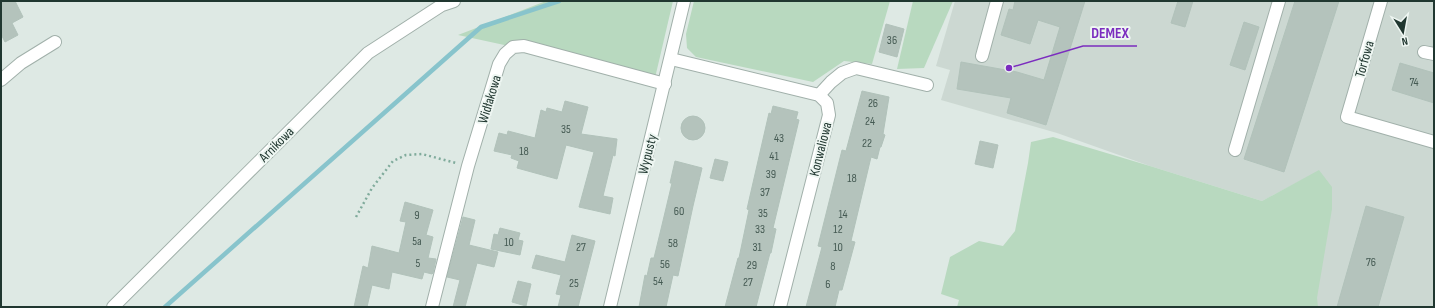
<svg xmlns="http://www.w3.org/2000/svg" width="1435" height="308" font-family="'Sofia Sans Condensed',sans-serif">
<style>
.built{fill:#ccd8d2}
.green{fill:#b8d9bf}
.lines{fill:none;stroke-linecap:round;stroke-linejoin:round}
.stream{stroke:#88c4cc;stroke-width:4.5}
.building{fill:#b4c3bc;stroke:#b1c2ba}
.minor-casing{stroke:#a1b0aa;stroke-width:14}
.path{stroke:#80ab9c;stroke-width:2.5;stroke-dasharray:2 3;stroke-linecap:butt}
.minor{stroke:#fff;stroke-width:12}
.labels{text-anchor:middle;stroke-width:4;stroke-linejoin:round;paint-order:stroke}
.number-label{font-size:12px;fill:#455a53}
.street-label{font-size:14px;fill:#203730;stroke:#eef6f2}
.leader{fill:none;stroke:#7b2cbf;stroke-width:1.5}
.callout-dot{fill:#7b2cbf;stroke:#eef6f2;stroke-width:1.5}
.callout-label{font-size:15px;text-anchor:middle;font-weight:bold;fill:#7b2cbf;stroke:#eef6f2;stroke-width:4;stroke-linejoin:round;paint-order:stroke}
</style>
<rect width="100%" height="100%" fill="#dee9e4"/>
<polygon class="built" points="955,1 1434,1 1434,307 1281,307 1319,171 1262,201 1150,166 1057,133 941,100 950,70 936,66"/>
<g class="green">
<polygon points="546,1 673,1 655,78 458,35"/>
<polygon points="694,1 890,1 872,64 844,61 813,82 696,57 687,48 686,34"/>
<polygon points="913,1 953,1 924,68 897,69"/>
<polygon points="1053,137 1150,166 1262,201 1319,170 1332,187 1332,209 1317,298 1318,307 957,307 959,300 941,294 950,257 979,241 1003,246 1015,231 1028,163 1031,142"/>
</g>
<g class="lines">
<polyline class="stream" points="165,307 481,27 559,1"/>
</g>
<g class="building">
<polygon points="1,1 15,1 23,17 12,23 18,35 5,42 1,34"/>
<polygon points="1015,1 1085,1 1046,125 1007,113 1011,98 957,89 961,62 1017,72 1044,80 1060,27 1038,20 1030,44 1001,35 1009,9 1013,10"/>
<polygon points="1178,1 1193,1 1185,27 1171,23"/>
<polygon points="1295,1 1339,1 1284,172 1244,159"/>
<polygon points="1244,22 1259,27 1245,70 1230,65"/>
<polygon points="886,24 904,29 897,57 879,52"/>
<polygon points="1400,63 1434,73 1434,103 1392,90"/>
<polygon points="862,91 889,97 883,134 885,135 881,147 880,147 877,159 871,157 851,241 855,242 842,290 839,290 835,307 806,307 822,247 818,246 842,150 846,151"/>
<polygon points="565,101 588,107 581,134 617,139 615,156 613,155 603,196 613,198 610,214 579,207 594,152 566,145 557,179 517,168 519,161 511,158 512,155 494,151 499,133 507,135 508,131 535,138 541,110 546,112 547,108 562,112"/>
<polygon points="773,106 798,112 796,119 799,120 773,228 776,229 771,253 770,253 756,307 725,307 738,258 739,258 749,210 747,209 769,113 771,114"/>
<circle cx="693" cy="128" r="12"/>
<polygon points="980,141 998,145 993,168 975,164"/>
<polygon points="715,159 728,162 723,181 710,178"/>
<polygon points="675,161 702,168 693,206 678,276 673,275 666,307 639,307 645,275 647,276 651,258 654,258 662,225 672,183 670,183"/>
<polygon points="405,202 433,210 426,235 433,237 428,258 436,259 433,273 432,274 424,272 422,279 392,272 389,289 372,285 367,307 354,307 363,266 368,268 372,246 399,253 406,222 400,221"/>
<polygon points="1366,206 1404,217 1378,307 1337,307"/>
<polygon points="463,217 475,220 469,245 498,252 494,267 477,263 465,307 453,307 460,280 447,277"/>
<polygon points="500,228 520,233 518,240 523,241 520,255 491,249 494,234 498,235"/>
<polygon points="572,235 595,241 578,307 558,307 561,295 556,294 561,275 532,268 536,255 565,262"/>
<polygon points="518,281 531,284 526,306 512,302"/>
</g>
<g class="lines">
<defs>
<g id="minor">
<polyline points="1381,1 1347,117 1434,142"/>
<polyline points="1424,52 1434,54"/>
<polyline points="982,56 997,1"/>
<polyline points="671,59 819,95 827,103 829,115 780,307"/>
<polyline points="1,80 21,63 55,42"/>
<polyline points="819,95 831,82 842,73 856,68 927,85"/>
<polyline points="1235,150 1279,1"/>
<polyline points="113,307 368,53 442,5 454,1"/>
<polyline points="432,307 468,166 499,64 505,54 513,47 524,46 665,84"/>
<polyline points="610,307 684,1"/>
</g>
</defs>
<use href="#minor" class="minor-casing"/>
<polyline class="path" points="356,217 372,188 393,161 406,155 422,154 456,163"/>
<use href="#minor" class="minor"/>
</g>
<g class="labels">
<g class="number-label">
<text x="892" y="44">36</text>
<text x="1414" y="86">74</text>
<text x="873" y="107">26</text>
<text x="870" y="125">24</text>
<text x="566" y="133">35</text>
<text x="779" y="142">43</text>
<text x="867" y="147">22</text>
<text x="524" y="155">18</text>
<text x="774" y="160">41</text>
<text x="771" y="178">39</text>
<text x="852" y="182">18</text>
<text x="765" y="196">37</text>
<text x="679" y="215">60</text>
<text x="763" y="217">35</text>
<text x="843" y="218">14</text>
<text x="417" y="219">9</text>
<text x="760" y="233">33</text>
<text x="838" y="233">12</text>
<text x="417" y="245">5a</text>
<text x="509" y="246">10</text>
<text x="673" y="247">58</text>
<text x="581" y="251">27</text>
<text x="757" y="251">31</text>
<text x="838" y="251">10</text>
<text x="1371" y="266">76</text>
<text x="418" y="267">5</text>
<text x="665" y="268">56</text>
<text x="752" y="269">29</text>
<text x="833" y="270">8</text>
<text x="658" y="285">54</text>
<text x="748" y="286">27</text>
<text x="574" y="287">25</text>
<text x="828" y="288">6</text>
</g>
<g class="street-label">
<text transform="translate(1364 59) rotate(-74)" y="5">Torfowa</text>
<text transform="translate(489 99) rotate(-73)" y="5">Widłakowa</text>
<text transform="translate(276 144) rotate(-45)" y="5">Arnikowa</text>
<text transform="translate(820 149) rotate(-76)" y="5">Konwaliowa</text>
<text transform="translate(647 154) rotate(-76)" y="5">Wypusty</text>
</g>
</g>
<path class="leader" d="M1009 68L1083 46H1137"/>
<circle class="callout-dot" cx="1009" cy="68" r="4"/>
<g class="callout-label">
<text x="1110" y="38">DEMEX</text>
</g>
<rect width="1435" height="308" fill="none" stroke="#203730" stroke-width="4"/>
<g transform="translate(1403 32) rotate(169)" stroke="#eef6f2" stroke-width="3" paint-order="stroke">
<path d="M0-3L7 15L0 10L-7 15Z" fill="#203730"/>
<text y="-6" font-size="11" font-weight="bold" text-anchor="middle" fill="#203730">N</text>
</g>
</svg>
